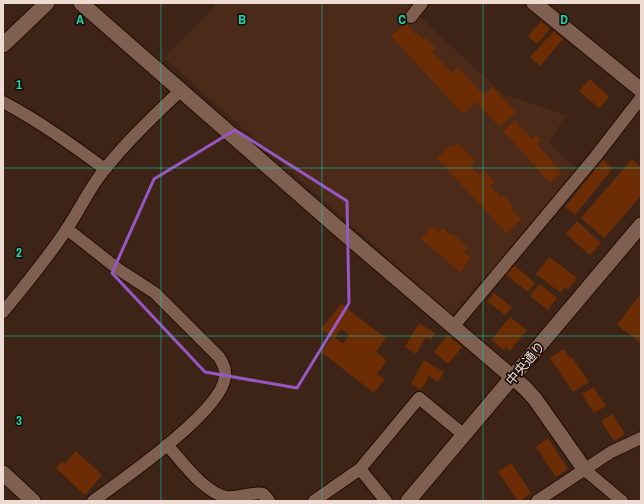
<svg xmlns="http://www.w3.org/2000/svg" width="644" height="504" font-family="'Archivo Narrow','Noto Sans JP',sans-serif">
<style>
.built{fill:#4b2a19}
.building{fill:#6c2d04;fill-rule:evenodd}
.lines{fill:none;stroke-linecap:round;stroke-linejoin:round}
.minor-casing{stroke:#240c02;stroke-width:14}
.tertiary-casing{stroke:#240c02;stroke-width:17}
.minor{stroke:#7f5f50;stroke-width:12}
.tertiary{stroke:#7f5f50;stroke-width:15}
.marked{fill:none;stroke:#9858c4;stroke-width:3;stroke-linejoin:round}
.grid{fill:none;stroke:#18d5b2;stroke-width:1;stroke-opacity:0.55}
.labels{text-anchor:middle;stroke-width:3.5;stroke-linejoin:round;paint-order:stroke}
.street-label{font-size:13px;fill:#eedcd3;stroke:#1d100b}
.grid-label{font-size:13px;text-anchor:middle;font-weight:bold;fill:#18d5b2;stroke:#1d100b;stroke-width:3.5;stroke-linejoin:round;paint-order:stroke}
</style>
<rect width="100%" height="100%" fill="#3e2416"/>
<polygon class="built" points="212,3 405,3 503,94 566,115 549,142 578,171 452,315 164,58 215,6"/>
<g class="building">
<polygon points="541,21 550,29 537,44 528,36"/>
<polygon points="405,23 415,34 417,33 423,40 426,38 436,48 432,51 451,73 458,67 484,95 493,87 516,112 500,127 476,102 463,114 391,36"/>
<polygon points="554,31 563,39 540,66 530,57"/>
<polygon points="590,79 609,97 599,108 579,91"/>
<polygon points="515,120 532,139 537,135 541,140 537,144 562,172 550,183 503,131"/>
<polygon points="458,143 475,161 471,165 479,175 484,170 495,182 490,186 501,197 503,195 513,206 511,208 521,219 506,233 437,158 451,144 454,147"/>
<polygon points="632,159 641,167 641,196 604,238 581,218"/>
<polygon points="603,160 613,168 575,215 565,207"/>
<polygon points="577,221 601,243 590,255 566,234"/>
<polygon points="432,226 439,232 443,228 451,235 452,233 468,247 464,252 471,258 460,272 421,239"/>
<polygon points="549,257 577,278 568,290 565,287 561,293 536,274"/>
<polygon points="514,265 535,283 528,292 506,275"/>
<polygon points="539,284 557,298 548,310 530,296"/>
<polygon points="494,293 512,307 505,315 487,301"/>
<polygon points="641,293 641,343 617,325"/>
<path d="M341 304 386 338 376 352 387 361 377 374 385 379 374 393 321 352 332 337 321 329ZM341 329 349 335 343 344 335 338Z"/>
<polygon points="510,317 527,330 510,351 506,347 504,350 491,340"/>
<polygon points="419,323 435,333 431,340 426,337 416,354 405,347"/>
<polygon points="448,335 462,347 448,364 434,352"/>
<polygon points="564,349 570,358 572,357 589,382 573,392 550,358"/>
<polygon points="424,360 444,372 438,382 429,376 421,390 411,384"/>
<polygon points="593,387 606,406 594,413 582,394"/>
<polygon points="612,414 625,434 614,441 601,421"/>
<polygon points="548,438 568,469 556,477 536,447"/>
<polygon points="76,451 102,475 85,495 56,468 62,461 65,464"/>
<polygon points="511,463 531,493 520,501 518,501 498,472"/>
</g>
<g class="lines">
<defs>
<g id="minor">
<polyline points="411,17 422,3"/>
<path d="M3 102C39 121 72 145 105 169"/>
<path d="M67 229 118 269 155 293 219 357C223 364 226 368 225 377 222 411 122 480 93 501"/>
<path d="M3 312C25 285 47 259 66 230 80 210 89 188 105 169 128 140 155 115 181 90"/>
<polyline points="453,327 596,156 641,98"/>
<path d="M167 445C182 461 203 492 226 497 236 499 256 491 263 494 265 496 268 499 269 501"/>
<polyline points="360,469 386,501"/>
<polyline points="585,470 622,501"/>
<polyline points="314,501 360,469 419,398 464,435"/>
<polyline points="537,501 611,452 641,438"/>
</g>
<g id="tertiary">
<polyline points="81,3 339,229 525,388 535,399 585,470"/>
<polyline points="534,3 641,90"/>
<polyline points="3,45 47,3"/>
<polyline points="3,473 33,501"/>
<polyline points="408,501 641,225"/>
</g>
</defs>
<use href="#minor" class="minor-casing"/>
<use href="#tertiary" class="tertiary-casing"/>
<use href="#minor" class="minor"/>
<use href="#tertiary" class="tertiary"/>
</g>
<path class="marked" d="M235 130 347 201 349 303 297 388 205 372 112 273 154 179Z"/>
<path class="grid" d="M161 3V501M322 3V501M483 3V501M3 168H641M3 336H641"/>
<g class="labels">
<g class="street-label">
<text transform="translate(525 363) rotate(-50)" y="5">中央通り</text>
</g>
</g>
<g class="grid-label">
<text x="80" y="24">A</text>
<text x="242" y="24">B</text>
<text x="402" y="24">C</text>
<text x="564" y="24">D</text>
<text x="19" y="89">1</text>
<text x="19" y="257">2</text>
<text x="19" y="425">3</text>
</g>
<rect width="644" height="504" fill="none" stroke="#eedcd3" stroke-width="8"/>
</svg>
